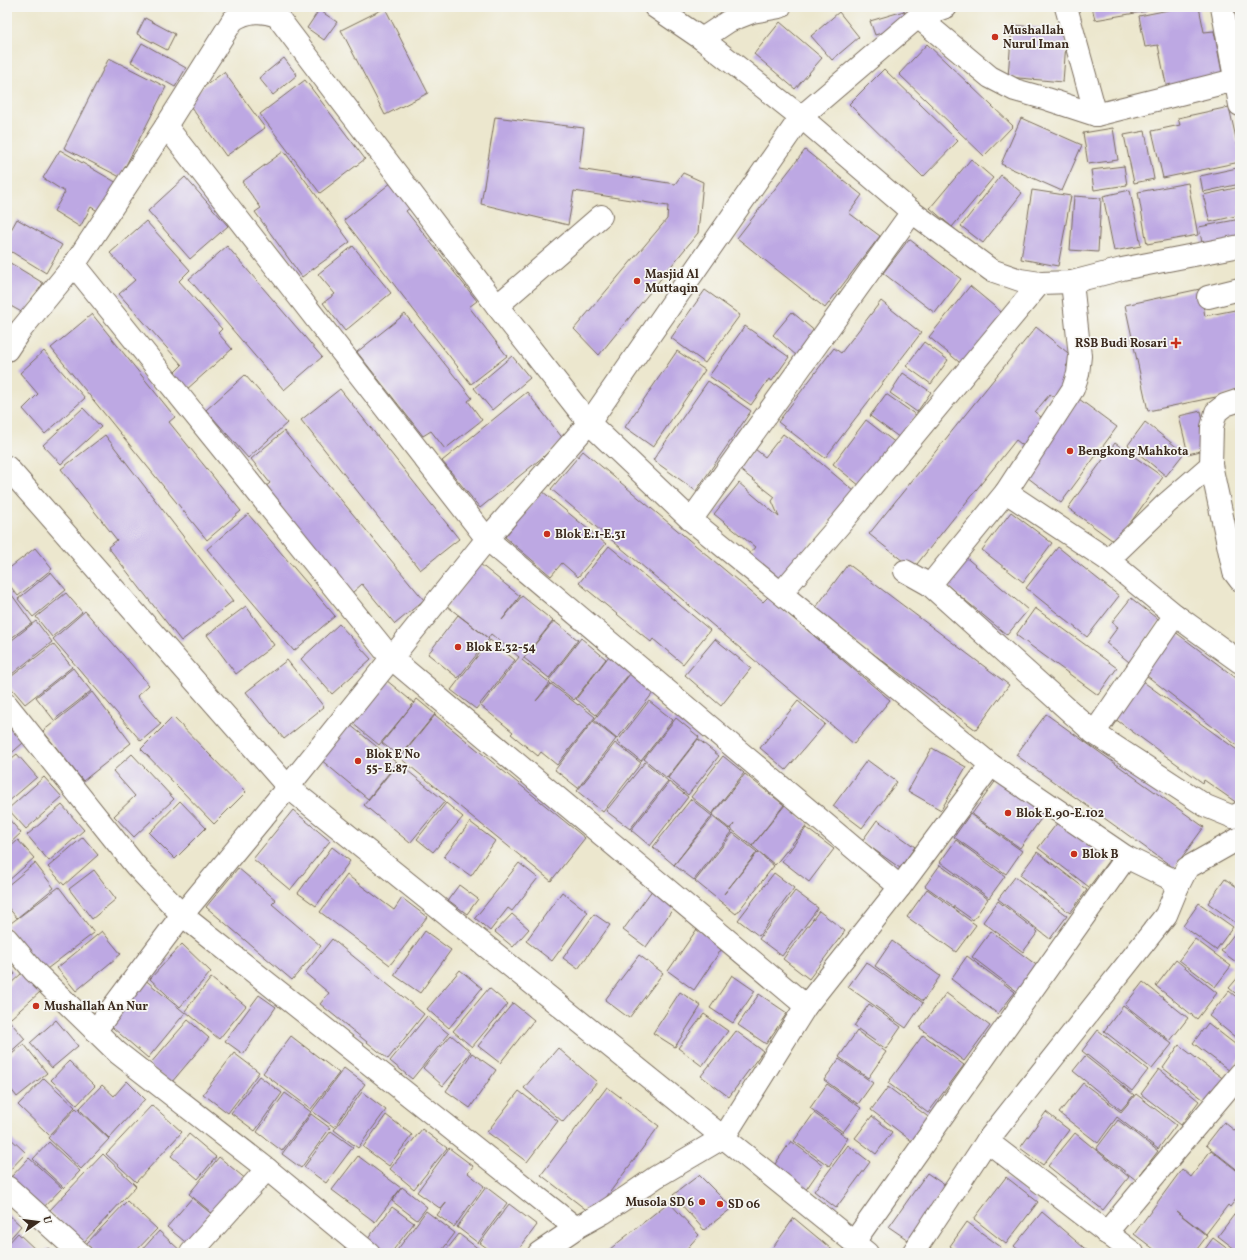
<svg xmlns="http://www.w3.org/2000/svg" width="1247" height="1260" font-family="Vollkorn,serif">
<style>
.building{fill:#bda8e3}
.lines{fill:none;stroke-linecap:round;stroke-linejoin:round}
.minor-casing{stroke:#796c5c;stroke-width:24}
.minor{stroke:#fff;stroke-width:22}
.poi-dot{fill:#c8321e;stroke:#f6f6f2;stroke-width:1.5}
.labels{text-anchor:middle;stroke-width:3.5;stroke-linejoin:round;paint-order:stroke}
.poi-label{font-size:12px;font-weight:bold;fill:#3b2a1e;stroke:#f6f6f2;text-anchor:start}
</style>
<rect width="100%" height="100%" fill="#f6f6f2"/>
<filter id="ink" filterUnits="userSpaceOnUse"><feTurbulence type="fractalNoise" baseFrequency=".025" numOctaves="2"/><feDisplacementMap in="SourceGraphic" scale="8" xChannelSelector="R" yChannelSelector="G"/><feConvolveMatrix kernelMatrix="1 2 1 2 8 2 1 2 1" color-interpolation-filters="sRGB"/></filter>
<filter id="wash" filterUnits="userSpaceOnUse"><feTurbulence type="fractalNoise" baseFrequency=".012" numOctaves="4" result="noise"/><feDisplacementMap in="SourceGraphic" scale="16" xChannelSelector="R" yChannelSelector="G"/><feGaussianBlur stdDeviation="0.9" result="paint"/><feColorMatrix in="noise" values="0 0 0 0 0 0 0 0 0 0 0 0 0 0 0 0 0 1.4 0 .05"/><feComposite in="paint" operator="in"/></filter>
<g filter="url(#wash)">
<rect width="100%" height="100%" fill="#ece7ce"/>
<g id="blocks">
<g class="building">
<polygon points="1092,7 1146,7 1147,11 1095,20"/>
<polygon points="1183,7 1199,7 1204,32 1214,31 1223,78 1167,89 1158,45 1145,47 1139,16"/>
<polygon points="385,8 428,93 385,115 341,30"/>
<polygon points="319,10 337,22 324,40 307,28"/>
<polygon points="904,11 908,25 875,35 870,21"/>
<polygon points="839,12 859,37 832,60 811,36"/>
<polygon points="145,18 175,34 167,50 137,34"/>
<polygon points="780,22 822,58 795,89 754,54"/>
<polygon points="1012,25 1067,30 1063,82 1008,77"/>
<polygon points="142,43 186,68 175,87 131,62"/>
<polygon points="927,44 1013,126 984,156 899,74"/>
<polygon points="109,58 166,87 120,177 64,148"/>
<polygon points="284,58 297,75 273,95 259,78"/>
<polygon points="884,69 958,141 923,177 849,104"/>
<polygon points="224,72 265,128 226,156 186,100"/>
<polygon points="305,80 365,159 320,193 260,114"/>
<polygon points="1229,107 1240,156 1240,162 1163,178 1152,131 1180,125 1178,118"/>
<polygon points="495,117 584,128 579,169 675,184 683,173 703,182 698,233 599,355 574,329 667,219 668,206 574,191 568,225 481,204"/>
<polygon points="1021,118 1082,145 1062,191 1001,164"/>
<polygon points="1113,128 1118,160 1088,164 1083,133"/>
<polygon points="1145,131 1154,179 1134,183 1124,135"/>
<polygon points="60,150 119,184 101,213 91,207 80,227 54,211 65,192 43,178"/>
<polygon points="805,150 862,195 849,213 880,236 825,308 737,238"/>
<polygon points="284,151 350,242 302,277 255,212 261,208 242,182"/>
<polygon points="971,159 993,178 952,227 930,208"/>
<polygon points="1124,166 1127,185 1094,190 1091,170"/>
<polygon points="1237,168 1240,184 1203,192 1200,176"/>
<polygon points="1001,175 1022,193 983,243 961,226"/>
<polygon points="185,177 228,226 190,259 148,211"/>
<polygon points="392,182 411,207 406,211 477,301 469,307 507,356 471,384 344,220"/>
<polygon points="1188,183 1198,235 1147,244 1138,192"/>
<polygon points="1240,187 1240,215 1210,222 1203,195"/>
<polygon points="1032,190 1071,196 1058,266 1021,259"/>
<polygon points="1130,190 1141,246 1114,251 1103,196"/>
<polygon points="1074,196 1101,198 1098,252 1070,250"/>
<polygon points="17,219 62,245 46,273 7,249 7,237"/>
<polygon points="1240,219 1240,240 1203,248 1199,227"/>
<polygon points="146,221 190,270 179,281 222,329 218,333 232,349 186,390 172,375 182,365 119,294 135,280 110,253"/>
<polygon points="909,239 961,279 935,313 883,273"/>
<polygon points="227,246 322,357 284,390 189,279"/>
<polygon points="353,246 391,293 345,331 323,303 335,294 318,274"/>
<polygon points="7,261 43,283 25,314 7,304"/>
<polygon points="970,286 1006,316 965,367 929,337"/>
<polygon points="1200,289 1205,316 1240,309 1240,392 1148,411 1125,305"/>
<polygon points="705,290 740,315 705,363 671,338"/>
<polygon points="881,301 921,333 825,458 778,422 834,348 841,353"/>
<polygon points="792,312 817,333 797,356 773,335"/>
<polygon points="92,314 175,417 169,422 241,511 207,540 51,348"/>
<polygon points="405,314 472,398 468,401 482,420 445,449 431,431 423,436 357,352"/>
<polygon points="7,319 13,323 7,331"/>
<polygon points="745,326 789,357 772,381 769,379 751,405 709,376"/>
<polygon points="1036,327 1073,357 1066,366 1076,375 1056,399 1050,394 1035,412 1047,422 1026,448 1016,440 913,569 869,534"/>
<polygon points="924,342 948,360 931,384 906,366"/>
<polygon points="44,351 85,398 45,434 23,409 38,394 20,373"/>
<polygon points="677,351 705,370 653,447 625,427"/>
<polygon points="512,356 530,378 492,410 474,388"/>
<polygon points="903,373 931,392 917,412 890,393"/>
<polygon points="245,375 287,423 248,458 206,410"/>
<polygon points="708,381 751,411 696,491 653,460"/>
<polygon points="340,389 459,539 420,570 301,420"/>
<polygon points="527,392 564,440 480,508 442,461"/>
<polygon points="886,394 916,415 900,438 870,416"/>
<polygon points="1079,399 1117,427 1061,503 1023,474"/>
<polygon points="83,408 101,427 61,464 43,445"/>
<polygon points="1201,411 1209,449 1188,454 1179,416"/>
<polygon points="866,420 901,447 860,486 833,464"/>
<polygon points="1145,422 1184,453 1166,476 1128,445"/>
<polygon points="284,431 424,600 395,624 362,584 352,593 264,488 270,483 251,459"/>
<polygon points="783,434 810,454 854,491 777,583 746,558 755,547 714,514 739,483 779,517 772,501 775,497 739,469 755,449 765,457"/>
<polygon points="105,435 233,601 181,641 108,547 117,540 61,469"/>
<polygon points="1115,443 1163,477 1116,543 1068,508"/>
<polygon points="583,451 763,602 768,597 890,700 854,744 551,489"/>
<polygon points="542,491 606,544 578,577 562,563 551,576 505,537"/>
<polygon points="1011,512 1052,543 1023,582 982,550"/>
<polygon points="248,514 335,616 294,651 207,549"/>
<polygon points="609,546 710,630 683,664 653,639 651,642 579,583"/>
<polygon points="1058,547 1119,596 1087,637 1026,588"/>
<polygon points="35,548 52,569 18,596 7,582 7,570"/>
<polygon points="963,555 1028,610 1007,635 942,581"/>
<polygon points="480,564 520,596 502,620 522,596 553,621 522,660 550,683 536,701 551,684 578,705 579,704 595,717 557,765 541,752 538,756 511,734 513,732 481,706 519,657 491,634 488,638 447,606"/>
<polygon points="848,564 1009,685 976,730 814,610"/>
<polygon points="51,572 66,590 33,617 18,599"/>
<polygon points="7,588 32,623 7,641"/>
<polygon points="66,593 82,612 52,637 36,617"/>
<polygon points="1131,598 1160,621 1129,662 1106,643 1118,627 1112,622"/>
<polygon points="246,606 274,645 236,674 207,635"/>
<polygon points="1035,608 1117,668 1098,695 1016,635"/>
<polygon points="85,611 149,685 137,696 161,724 141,741 53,639"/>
<polygon points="458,615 489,639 458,678 428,654"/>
<polygon points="36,621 52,642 7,678 7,644"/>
<polygon points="554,621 578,640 549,678 524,658"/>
<polygon points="339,624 371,659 332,694 301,659"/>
<polygon points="1174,631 1240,681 1240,748 1142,672"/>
<polygon points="581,638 606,659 574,700 549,680"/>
<polygon points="715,639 751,668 721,706 685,675"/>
<polygon points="490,640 515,660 476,709 451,690"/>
<polygon points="53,644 72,667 25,704 7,683 7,680"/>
<polygon points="609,656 630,673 596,715 576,699"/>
<polygon points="287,660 324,707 284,739 246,692"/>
<polygon points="73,668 91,691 54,720 36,697"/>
<polygon points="630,674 653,693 617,739 594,720"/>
<polygon points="1138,678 1240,752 1240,799 1237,803 1204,780 1203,783 1111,716"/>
<polygon points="386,680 414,703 379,745 352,723"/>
<polygon points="92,692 131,743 83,781 43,731"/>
<polygon points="417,699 435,714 400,757 382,743"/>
<polygon points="649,701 673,720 641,761 617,742"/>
<polygon points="798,701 825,724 786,770 760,748"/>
<polygon points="1046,714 1204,827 1174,868 1016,755"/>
<polygon points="435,715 585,838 551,881 400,758"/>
<polygon points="173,717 246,792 214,824 141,749"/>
<polygon points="676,718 699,737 667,778 644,759"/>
<polygon points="593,721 616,739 578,788 555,770"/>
<polygon points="7,724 23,743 7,757"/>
<polygon points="349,724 397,763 368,799 320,759"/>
<polygon points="698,739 719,756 688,795 668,778"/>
<polygon points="615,743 641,763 603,812 577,791"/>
<polygon points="932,748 966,767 941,810 908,791"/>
<polygon points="17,754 37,777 7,803 7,762"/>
<polygon points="132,754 174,799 134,837 114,816 135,796 113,771"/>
<polygon points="723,756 744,773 712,814 691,797"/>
<polygon points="867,760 897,782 862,828 833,806"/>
<polygon points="645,762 668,781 630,829 606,811"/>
<polygon points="398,763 445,801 410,843 364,805"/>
<polygon points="745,774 784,805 752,846 731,829 734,824 730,829 712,815"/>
<polygon points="44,777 62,797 26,829 8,809"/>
<polygon points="997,779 1045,813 1020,848 972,814"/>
<polygon points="669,782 688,797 650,846 631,830"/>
<polygon points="691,799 712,816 674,865 653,847"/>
<polygon points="180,801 206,828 175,859 149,833"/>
<polygon points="446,803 463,817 433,852 417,839"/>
<polygon points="62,805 84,830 49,861 27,835"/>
<polygon points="785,805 808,824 775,865 752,846"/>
<polygon points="293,810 330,841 290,890 253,859"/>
<polygon points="970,814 1022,851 1006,874 954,837"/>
<polygon points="7,817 21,833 7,846"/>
<polygon points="713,817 732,832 694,880 674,865"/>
<polygon points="877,820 915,847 900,868 862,841"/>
<polygon points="470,822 495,841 471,876 444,857"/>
<polygon points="1058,822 1109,860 1089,887 1038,848"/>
<polygon points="806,828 834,849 809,882 782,861"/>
<polygon points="733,833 757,852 724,894 758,852 774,866 736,914 695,881"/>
<polygon points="83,837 98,855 64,885 48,867"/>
<polygon points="18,840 34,858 7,882 7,850"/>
<polygon points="956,840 1005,876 989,898 940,862"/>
<polygon points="332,847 350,861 316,906 298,893"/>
<polygon points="1037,852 1087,890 1070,913 1020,875"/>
<polygon points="35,863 54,888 17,918 7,906 7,886"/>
<polygon points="519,863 538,878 512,911 508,908 490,931 475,918"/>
<polygon points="940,865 988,899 973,920 925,886"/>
<polygon points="238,868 276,900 272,904 321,946 292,980 206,907"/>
<polygon points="94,870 116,899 92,919 69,889"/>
<polygon points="774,873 794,888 759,936 738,920"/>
<polygon points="347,875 394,910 402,898 427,917 390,965 320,912"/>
<polygon points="1015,877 1067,916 1050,939 998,899"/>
<polygon points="1225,879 1240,889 1240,926 1208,903"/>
<polygon points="459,885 478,899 467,914 448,900"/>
<polygon points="59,887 94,933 43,972 7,926"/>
<polygon points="653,889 675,906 646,947 623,930"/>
<polygon points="927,889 976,925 956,952 907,917"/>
<polygon points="795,891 818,908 782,956 759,939"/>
<polygon points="562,892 588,912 552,961 526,941"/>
<polygon points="998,901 1038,932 1023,952 983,922"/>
<polygon points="1199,903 1233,927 1216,950 1183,926"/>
<polygon points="819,911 845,931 809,979 783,959"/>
<polygon points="512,914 529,929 513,947 495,932"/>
<polygon points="594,914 610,925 578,969 563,958"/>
<polygon points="697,929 723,947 694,990 668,971"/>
<polygon points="1238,929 1240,930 1240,965 1221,951"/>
<polygon points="102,931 121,954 76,991 57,968"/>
<polygon points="425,931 451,950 420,993 394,975"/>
<polygon points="991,931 1039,967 1019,993 972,957"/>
<polygon points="332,939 424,1014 388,1059 320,1004 329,993 305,973"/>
<polygon points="1195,939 1231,966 1215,987 1179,960"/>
<polygon points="892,941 940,976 923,1001 875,966"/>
<polygon points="182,944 211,972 180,1007 150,979"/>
<polygon points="639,955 663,973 629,1018 605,1000"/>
<polygon points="967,956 1015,992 998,1014 951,979"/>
<polygon points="1176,960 1217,993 1197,1019 1156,986"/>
<polygon points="866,962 923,1003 906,1028 848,987"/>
<polygon points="7,964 15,974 7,981"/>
<polygon points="460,970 482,988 449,1028 427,1009"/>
<polygon points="23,972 40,992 11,1018 7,1014 7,987"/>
<polygon points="732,975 755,991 733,1023 710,1008"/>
<polygon points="1240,975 1240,997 1229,988"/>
<polygon points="143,978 185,1013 148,1058 106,1022"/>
<polygon points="211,978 246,1006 219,1039 185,1011"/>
<polygon points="1143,982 1188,1018 1170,1041 1125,1005"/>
<polygon points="489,988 508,1004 472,1047 453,1031"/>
<polygon points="1229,991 1240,1000 1240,1041 1209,1016"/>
<polygon points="680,992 701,1006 675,1047 653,1033"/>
<polygon points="946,993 990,1026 964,1061 920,1028"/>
<polygon points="759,994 787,1013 766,1044 738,1025"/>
<polygon points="259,995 276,1007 243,1054 225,1041"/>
<polygon points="513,1003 534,1020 500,1063 478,1046"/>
<polygon points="869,1004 901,1027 886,1049 854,1026"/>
<polygon points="1123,1006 1172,1044 1152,1069 1104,1031"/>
<polygon points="704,1014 728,1031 702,1066 678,1048"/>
<polygon points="427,1016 449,1034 412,1079 390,1061"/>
<polygon points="7,1018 25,1039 7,1055"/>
<polygon points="56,1020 78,1046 52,1068 30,1043"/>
<polygon points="188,1020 209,1038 171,1083 149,1065"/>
<polygon points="1208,1023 1240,1048 1240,1058 1230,1071 1193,1043"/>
<polygon points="1098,1030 1148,1070 1132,1091 1082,1051"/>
<polygon points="736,1031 763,1051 729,1097 701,1076"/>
<polygon points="857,1031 886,1052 868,1078 839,1057"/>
<polygon points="451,1035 471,1052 443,1086 423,1068"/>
<polygon points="923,1035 964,1065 928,1113 888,1083"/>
<polygon points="291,1036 339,1073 311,1109 263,1073"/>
<polygon points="24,1044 47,1073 17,1097 7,1084 7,1058"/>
<polygon points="1179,1045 1225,1080 1208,1103 1163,1068"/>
<polygon points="558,1048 597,1082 563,1122 524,1088"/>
<polygon points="234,1053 259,1072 228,1113 203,1094"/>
<polygon points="472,1053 496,1070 470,1108 446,1091"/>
<polygon points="1085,1056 1134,1095 1121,1110 1073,1071"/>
<polygon points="839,1059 873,1083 858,1104 824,1080"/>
<polygon points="69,1061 95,1086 77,1105 51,1080"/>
<polygon points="344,1068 365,1084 334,1127 312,1111"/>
<polygon points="1159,1069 1199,1101 1181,1125 1141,1094"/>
<polygon points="259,1076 282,1093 255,1131 231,1113"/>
<polygon points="44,1078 75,1107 49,1135 18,1105"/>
<polygon points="127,1081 145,1099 109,1138 79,1109 102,1085 114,1096"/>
<polygon points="1083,1083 1121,1112 1136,1094 1176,1125 1158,1149 1117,1117 1098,1143 1059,1113"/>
<polygon points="827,1084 861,1108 843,1132 810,1108"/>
<polygon points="607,1087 659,1126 593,1215 541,1175"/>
<polygon points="888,1087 931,1119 913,1142 871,1110"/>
<polygon points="519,1091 558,1121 527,1162 487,1132"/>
<polygon points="362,1092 386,1110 358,1148 334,1130"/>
<polygon points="285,1093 311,1112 282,1151 257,1132"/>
<polygon points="152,1105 182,1132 136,1182 106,1154"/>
<polygon points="76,1108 109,1139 81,1169 48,1138"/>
<polygon points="1046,1112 1069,1130 1043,1165 1020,1148"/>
<polygon points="814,1113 848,1138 829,1166 794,1141"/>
<polygon points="311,1114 330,1128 301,1168 282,1154"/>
<polygon points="386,1115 412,1135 389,1166 363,1147"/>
<polygon points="872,1116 892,1132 876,1154 855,1138"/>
<polygon points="1118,1120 1158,1151 1136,1180 1096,1149"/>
<polygon points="1224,1122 1240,1135 1240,1172 1206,1145"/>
<polygon points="422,1129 447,1148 414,1189 390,1169"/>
<polygon points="331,1131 353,1147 326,1183 304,1167"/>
<polygon points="1075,1133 1129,1177 1103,1210 1048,1166"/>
<polygon points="189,1134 216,1157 198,1179 171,1156"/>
<polygon points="7,1135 26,1153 7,1173"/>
<polygon points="791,1141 823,1165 805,1191 773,1167"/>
<polygon points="49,1142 80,1171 64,1188 33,1159"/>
<polygon points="848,1145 870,1162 836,1208 814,1191"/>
<polygon points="449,1148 473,1166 468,1173 484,1186 454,1227 437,1215 447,1202 441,1209 417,1192"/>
<polygon points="1211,1150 1240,1173 1240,1194 1230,1207 1228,1205 1206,1234 1176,1211 1207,1236 1194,1253 1159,1253 1134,1234 1182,1169 1191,1177"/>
<polygon points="103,1154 136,1186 83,1243 49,1211"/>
<polygon points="358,1156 401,1188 375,1222 332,1190"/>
<polygon points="219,1157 247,1180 217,1217 189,1194"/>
<polygon points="29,1158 62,1188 41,1210 9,1179"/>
<polygon points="927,1173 946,1186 908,1240 889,1227"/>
<polygon points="699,1175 732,1208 704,1230 673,1195"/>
<polygon points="1006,1177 1038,1202 1006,1244 974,1219"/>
<polygon points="402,1187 427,1207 417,1220 392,1201"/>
<polygon points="486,1187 507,1203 478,1243 457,1227"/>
<polygon points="192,1198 214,1216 190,1246 167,1227"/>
<polygon points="127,1201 157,1229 134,1253 96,1253 86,1244"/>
<polygon points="669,1202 699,1235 683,1253 605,1253"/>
<polygon points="509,1204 537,1225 516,1253 494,1253 480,1243"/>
<polygon points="392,1207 414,1223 391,1253 384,1253 367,1240"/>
<polygon points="1240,1207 1240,1253 1218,1236"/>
<polygon points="426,1211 455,1233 440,1253 395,1253"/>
<polygon points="1042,1212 1090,1253 1022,1253 1014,1246"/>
<polygon points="7,1213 21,1226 7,1242"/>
<polygon points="794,1218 836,1253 769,1253"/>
<polygon points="967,1222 1001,1247 996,1253 958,1253 950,1246"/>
<polygon points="159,1231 183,1253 145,1253 142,1250"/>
<polygon points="18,1233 38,1252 37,1253 7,1253 7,1245"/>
<polygon points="459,1234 484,1253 444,1253"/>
<polygon points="1213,1238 1233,1253 1202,1253"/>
<polygon points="48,1248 54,1253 43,1253"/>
</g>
</g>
</g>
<g filter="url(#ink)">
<use href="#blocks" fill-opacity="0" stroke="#796c5c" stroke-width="1"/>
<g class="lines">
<defs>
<g id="minor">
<polyline points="655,7 702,39 801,117 912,212 991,270 1020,280 1040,283 1072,282 1122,269 1240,246"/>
<polyline points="1066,7 1096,115 1235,80"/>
<polyline points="1222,7 1240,105"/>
<polyline points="918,17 990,77 1015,90 1047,99 1096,115"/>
<polyline points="702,39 729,21 752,12 780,7"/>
<polyline points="166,126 487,539 900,887"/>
<polyline points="74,265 391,658 806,1006"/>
<polyline points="1208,297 1240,289"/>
<polyline points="497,306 601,216"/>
<path d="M7 350 19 332 74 265 166 126 233 20C248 11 261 10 277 16L497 306 589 423 691 520 979 755 991 765 1126 857"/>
<polyline points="1240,400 1225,405 1216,412 1212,427 1211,465 1234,572 1240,580"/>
<polyline points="7,467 288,787 867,1253"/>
<polyline points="1006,492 1108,560 1175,615 1240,662"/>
<polyline points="691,520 912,212"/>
<polyline points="1108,560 1166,504 1211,465"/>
<polyline points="905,571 930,585 1094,733 1206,806 1233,817 1240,813"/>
<polyline points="930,585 1006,492 1073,389 1078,374 1080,356 1072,282"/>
<polyline points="781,593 842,522 1040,283"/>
<polyline points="7,705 135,865 182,915 576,1228"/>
<polyline points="1094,733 1175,615"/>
<polyline points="1178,886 1187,868 1240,838"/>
<polyline points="7,939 34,971 118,1053 267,1169 369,1253"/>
<polyline points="95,1031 182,915 288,787 487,539 589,423 801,117 918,17 946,7"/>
<polyline points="987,1141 1133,1253"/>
<polyline points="7,1187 80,1253"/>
<polyline points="1106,1233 1240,1074"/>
<polyline points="854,1242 1126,857 1167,877 1178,886 1166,915 987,1141 913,1253"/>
<polyline points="191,1253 267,1169"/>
<polyline points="539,1253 576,1228 603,1213 630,1195 656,1177 724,1137 806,1006 900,887 991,765"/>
</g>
</defs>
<use href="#minor" class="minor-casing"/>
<use href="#minor" class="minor"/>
</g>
</g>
<g class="poi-dot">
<circle cx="995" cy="37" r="4"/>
<circle cx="637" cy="281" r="4"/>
<path d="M1174 337h4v4h4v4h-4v4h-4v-4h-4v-4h4z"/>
<circle cx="1070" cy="451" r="4"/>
<circle cx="547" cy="534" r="4"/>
<circle cx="458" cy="647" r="4"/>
<circle cx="358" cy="761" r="4"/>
<circle cx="1008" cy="813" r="4"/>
<circle cx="1074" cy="854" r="4"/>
<circle cx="36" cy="1006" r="4"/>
<circle cx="702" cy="1202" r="4"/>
<circle cx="720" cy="1204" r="4"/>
</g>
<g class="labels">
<g class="poi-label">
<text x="1003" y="34">Mushallah<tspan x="1003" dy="14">Nurul Iman</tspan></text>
<text x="645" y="278">Masjid Al<tspan x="645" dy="14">Muttaqin</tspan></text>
<text x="1167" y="347" text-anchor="end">RSB Budi Rosari</text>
<text x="1078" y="455">Bengkong Mahkota</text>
<text x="555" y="538">Blok E.1-E.31</text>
<text x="466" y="651">Blok E.32-54</text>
<text x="366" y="758">Blok E No<tspan x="366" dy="14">55- E.87</tspan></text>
<text x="1016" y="817">Blok E.90-E.102</text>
<text x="1082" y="858">Blok B</text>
<text x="44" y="1010">Mushallah An Nur</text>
<text x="694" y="1206" text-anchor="end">Musola SD 6</text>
<text x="728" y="1208">SD 06</text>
</g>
</g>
<rect width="1247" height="1260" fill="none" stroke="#f6f6f2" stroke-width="24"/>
<g transform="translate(38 1222) rotate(76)" stroke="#f6f6f2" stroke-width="3" paint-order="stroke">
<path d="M0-3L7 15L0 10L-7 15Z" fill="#3b2a1e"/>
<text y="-6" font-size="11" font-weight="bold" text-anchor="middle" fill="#3b2a1e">U</text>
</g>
</svg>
